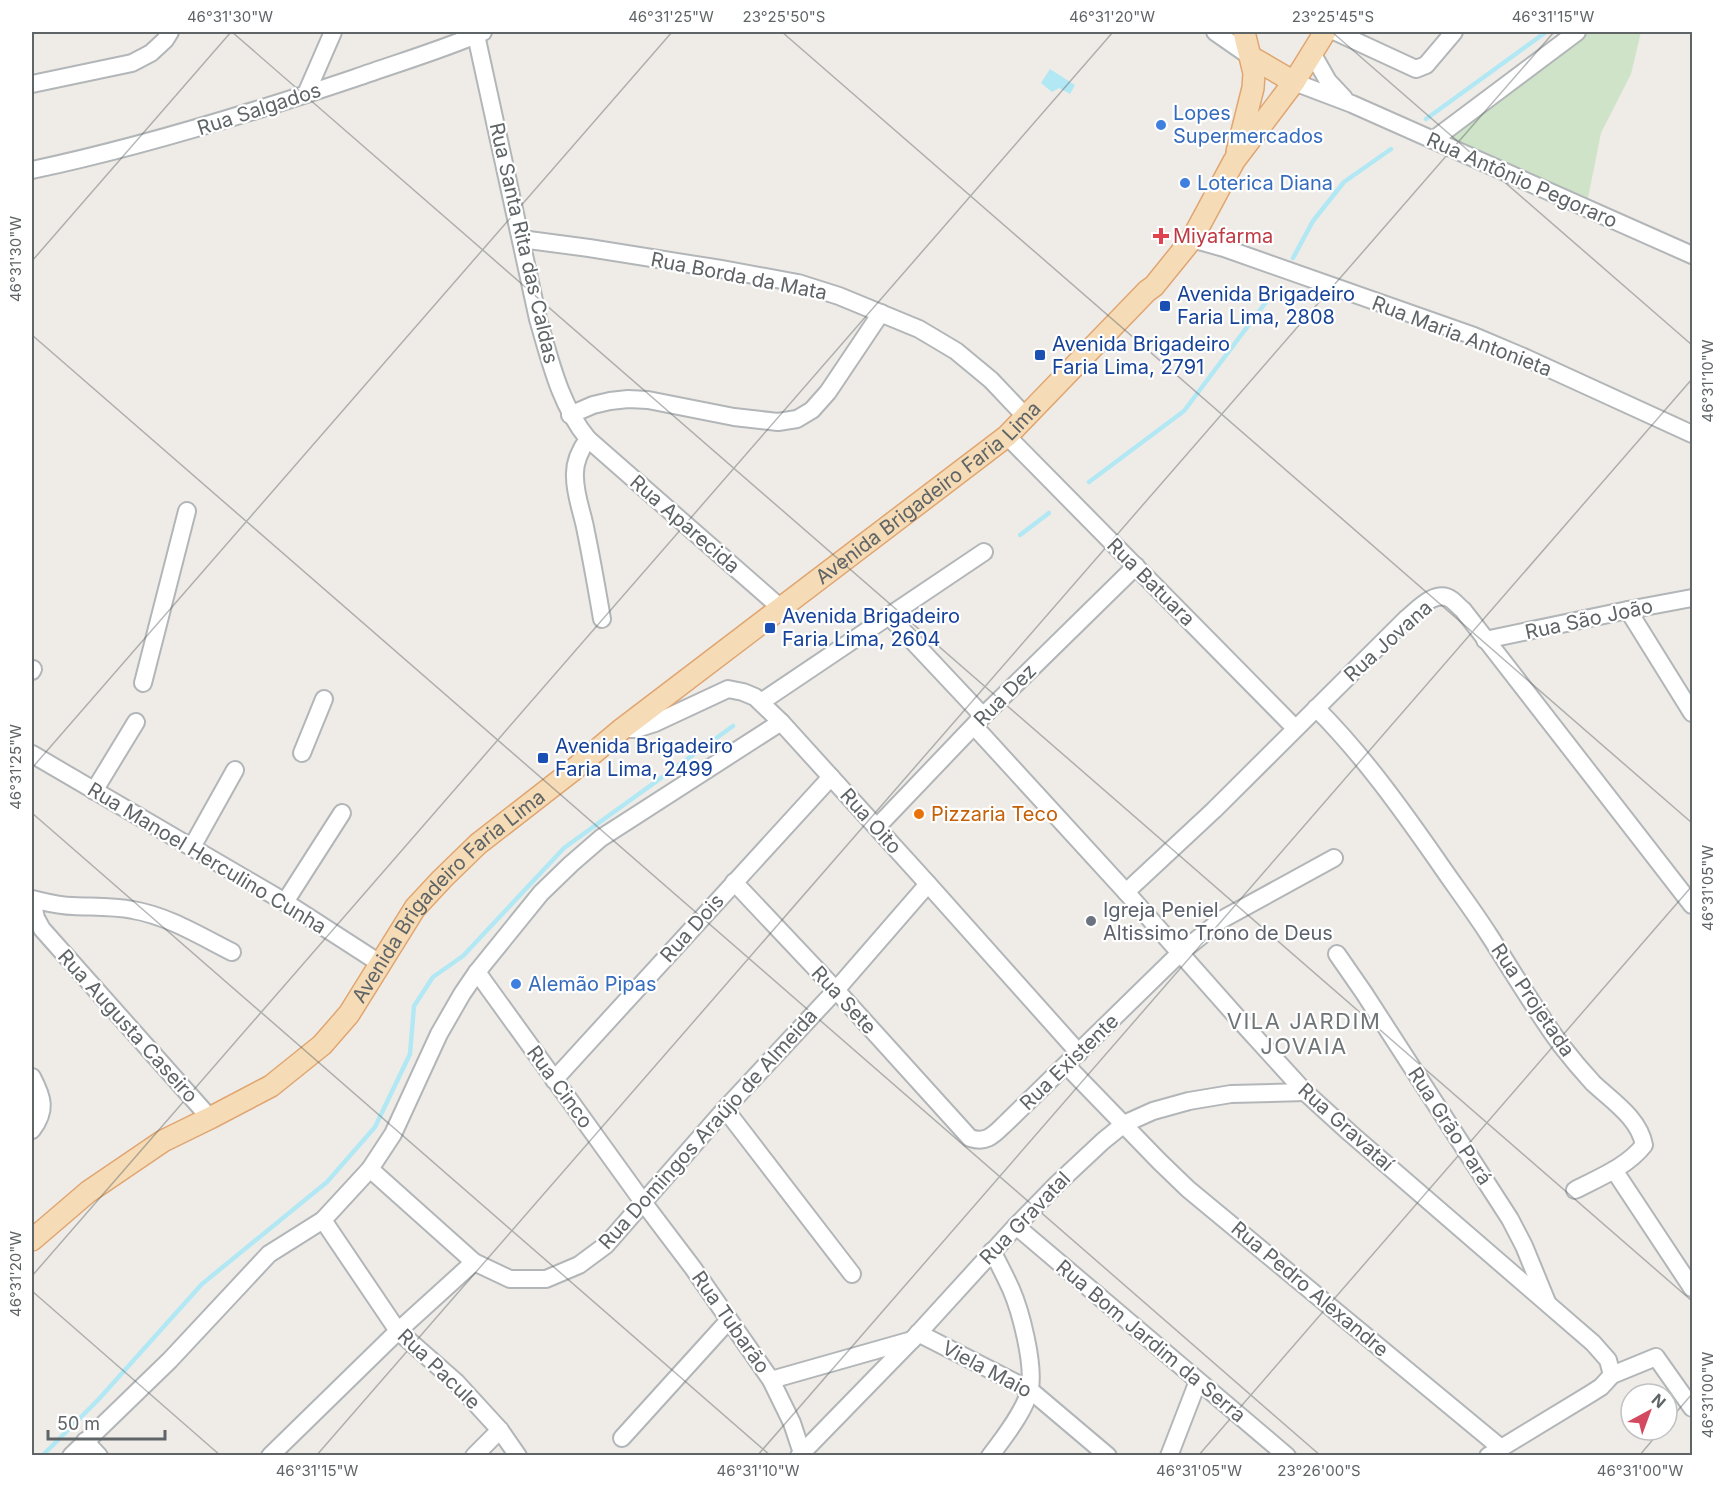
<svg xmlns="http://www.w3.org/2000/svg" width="1724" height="1487" font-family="Inter,sans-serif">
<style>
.green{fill:#cee3c8}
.water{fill:#b2e8f4}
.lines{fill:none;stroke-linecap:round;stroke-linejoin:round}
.stream{stroke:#b2e8f4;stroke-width:4.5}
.minor-casing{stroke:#b2b6b8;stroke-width:20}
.major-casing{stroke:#e0a570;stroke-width:24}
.minor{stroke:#fff;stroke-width:16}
.major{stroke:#f5dcb7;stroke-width:21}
.ticks{fill:none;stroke:#5f6466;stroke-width:1.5;stroke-opacity:0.45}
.shop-dot{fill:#3f7fe0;stroke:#fff;stroke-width:2}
.health-dot{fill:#e0444e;stroke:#fff;stroke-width:2}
.transit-dot{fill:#1a4fb4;stroke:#fff;stroke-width:2}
.food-dot{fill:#e8710a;stroke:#fff;stroke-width:2}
.worship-dot{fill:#6b7280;stroke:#fff;stroke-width:2}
.labels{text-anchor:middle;stroke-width:4.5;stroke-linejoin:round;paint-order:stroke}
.street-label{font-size:20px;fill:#5f6466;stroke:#fff}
.shop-label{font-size:20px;fill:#366cbe;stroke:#fff;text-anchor:start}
.health-label{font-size:20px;fill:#be3a42;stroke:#fff;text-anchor:start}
.transit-label{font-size:20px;fill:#164399;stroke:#fff;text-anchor:start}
.food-label{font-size:20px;fill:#c56008;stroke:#fff;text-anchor:start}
.worship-label{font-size:20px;fill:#5b616d;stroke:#fff;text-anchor:start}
.quarter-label{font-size:22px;letter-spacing:1.5px;fill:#707678;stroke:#fff}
.neatline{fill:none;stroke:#5f6466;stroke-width:2}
.ticks-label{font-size:15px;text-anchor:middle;fill:#5f6466}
</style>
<rect width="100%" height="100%" fill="#efece8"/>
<polygon class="green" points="1586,32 1641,32 1631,74 1601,133 1588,198 1445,139"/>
<polygon class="water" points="1050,69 1075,85 1070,94 1059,88 1052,92 1041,83"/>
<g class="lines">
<g class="stream">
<polyline points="1426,119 1546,32"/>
<polyline points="1293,258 1313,221 1344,182 1391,149"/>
<polyline points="1089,482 1184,411 1272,294"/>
<polyline points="1020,535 1049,513"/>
<polyline points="42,1456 98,1400 202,1284 327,1182 375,1127 410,1054 414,1006 433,977 463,956 564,848 733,726"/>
</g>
<defs>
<g id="minor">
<polyline points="1215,32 1251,57"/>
<polyline points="1336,32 1416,69 1426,65 1454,32"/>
<path d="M476 35 538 319C550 360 560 405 588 439 580 450 574 463 575 477 575 496 583 514 586 532 592 561 597 590 602 619"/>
<polyline points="1312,53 1328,81 1344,98"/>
<polyline points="1294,82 1352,104 1692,255"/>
<polyline points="32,84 132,63 151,53 165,40 170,32"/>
<polyline points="306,94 333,32"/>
<polyline points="1433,140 1577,32"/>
<path d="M32 170C141 147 248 114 355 78 397 63 442 50 483 32"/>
<polyline points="521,239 589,248 721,269 798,283 839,296 919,329 956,351 991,380 1027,418"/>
<polyline points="1192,239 1224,248 1474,336 1526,358 1692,434"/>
<polyline points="570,415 593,405 610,401 628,399 648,400 734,417 778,422 797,419 812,410 828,392 881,313"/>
<polyline points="1007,436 1295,728"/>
<polyline points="588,439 782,609"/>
<polyline points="1628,610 1692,713"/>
<polyline points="889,616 983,716"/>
<polyline points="1485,640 1628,610 1692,598"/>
<polyline points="32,671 33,669"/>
<polyline points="143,683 187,511"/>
<polyline points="761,702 984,552"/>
<path d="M1316 708C1362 754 1400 807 1437 860 1454 885 1473 910 1489 935 1513 972 1535 1010 1561 1045 1571 1058 1582 1071 1593 1083 1612 1101 1639 1118 1644 1145 1627 1167 1598 1178 1575 1190"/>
<polyline points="974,726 1126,892 1244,1025 1305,1092 1350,1133 1593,1343 1608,1360 1612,1375"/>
<polyline points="622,729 636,729 655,723 728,689 743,692 755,697 781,722 928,884 1079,1053"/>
<polyline points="302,753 324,699"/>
<polyline points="32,754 285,902 381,964"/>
<polyline points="94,791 136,722"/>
<polyline points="877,827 983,716 1136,566"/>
<polyline points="192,847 235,770"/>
<path d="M734 882 836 990 970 1138C988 1144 995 1133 1007 1122L1180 953 1221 920 1334 858"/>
<path d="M1126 892 1214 810 1406 619C1418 609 1436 588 1452 600 1456 603 1459 607 1463 610L1692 905"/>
<path d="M32 899C45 902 59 906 73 906 93 907 113 906 133 910 168 916 200 936 232 952"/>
<polyline points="32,900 36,918 42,929 210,1118"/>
<polyline points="285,902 342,813"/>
<polyline points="1337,954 1364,993 1510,1219 1524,1246 1547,1302"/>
<polyline points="477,972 643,1202 693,1268 771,1380 792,1423 803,1456"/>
<polyline points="1066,1065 1159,1161 1188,1189 1501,1448"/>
<path d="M32 1077C43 1098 47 1110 32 1130"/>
<polyline points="554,1080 831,777"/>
<polyline points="725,1109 852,1274"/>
<polyline points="370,1169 474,1262 510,1279 546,1279 579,1265 606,1245 725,1109 836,990 928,884"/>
<polyline points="1614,1170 1692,1288"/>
<polyline points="323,1220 398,1331 456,1382 500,1430 518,1456"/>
<polyline points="1016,1226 1287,1456"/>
<polyline points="918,1333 1030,1390 1108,1456"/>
<polyline points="771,1380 912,1340"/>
<polyline points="622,1438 729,1320"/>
<polyline points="85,1441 99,1456"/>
<polyline points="71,1456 170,1360 269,1254 323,1220 370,1169 393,1134 439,1034 462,994 477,972 541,893 571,864 601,838 781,722"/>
<polyline points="270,1456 398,1331 474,1262"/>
<polyline points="474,1456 500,1430"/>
<polyline points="799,1456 913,1339 1016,1226 1057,1184 1103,1141 1124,1124 1153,1111 1189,1101 1231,1094 1305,1092"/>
<path d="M990 1456C1003 1439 1027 1408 1030 1388 1034 1363 1021 1312 1011 1289 1005 1276 999 1264 992 1251"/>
<polyline points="1169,1456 1198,1381"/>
<polyline points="1488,1456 1590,1394 1601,1387 1612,1375 1656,1357 1692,1408"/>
</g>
<g id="major">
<polyline points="1251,57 1294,82"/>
<polyline points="1237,152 1253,88 1254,73 1244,32"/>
<path id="s1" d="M32 1240 88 1192 163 1141 210 1118 271 1086 322 1045 349 1014 415 908 442 879 478 844 572 771 622 729 1007 436 1147 291 1154 286 1192 239 1234 161 1294 82 1325 32"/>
</g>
</defs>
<use href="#minor" class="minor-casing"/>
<use href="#major" class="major-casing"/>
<use href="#minor" class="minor"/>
<use href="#major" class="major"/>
</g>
<path class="ticks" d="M232 32 1692 1301M782 32 1692 823M1332 32 1692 345M32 261 231 32M32 335 1321 1456M32 768 672 32M32 813 771 1456M32 1276 1113 32M32 1291 221 1456M1667 1423 1692 1394M316 1456 1554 32M757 1456 1692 379M1198 1456 1692 886M1639 1456 1661 1430"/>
<g class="shop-dot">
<circle cx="1161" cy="125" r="6"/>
<circle cx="1185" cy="183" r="6"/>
<circle cx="516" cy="984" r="6"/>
</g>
<path class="health-dot" d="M1158 227h6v6h6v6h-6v6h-6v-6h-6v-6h6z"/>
<g class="transit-dot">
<rect x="1159" y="300" width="12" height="12" rx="3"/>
<rect x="1034" y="349" width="12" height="12" rx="3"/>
<rect x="764" y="622" width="12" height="12" rx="3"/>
<rect x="537" y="752" width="12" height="12" rx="3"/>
</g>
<circle class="food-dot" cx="919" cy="814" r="6"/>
<circle class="worship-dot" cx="1091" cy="921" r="6"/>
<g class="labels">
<g class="street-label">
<text transform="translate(259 109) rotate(-18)" y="7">Rua Salgados</text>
<text transform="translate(1522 180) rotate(24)" y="7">Rua Antônio Pegoraro</text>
<text transform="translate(524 243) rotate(77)" y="7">Rua Santa Rita das Caldas</text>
<text transform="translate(739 276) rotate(11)" y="7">Rua Borda da Mata</text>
<text transform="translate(1462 336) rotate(21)" y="7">Rua Maria Antonieta</text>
<text dy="7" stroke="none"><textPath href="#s1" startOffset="1178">Avenida Brigadeiro Faria Lima</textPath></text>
<text transform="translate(685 524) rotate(41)" y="7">Rua Aparecida</text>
<text transform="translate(1151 582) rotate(45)" y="7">Rua Batuara</text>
<text transform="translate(1589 619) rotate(-12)" y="7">Rua São João</text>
<text transform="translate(1388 641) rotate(-42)" y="7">Rua Jovana</text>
<text transform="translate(1005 695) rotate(-45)" y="7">Rua Dez</text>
<text transform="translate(871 821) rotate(48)" y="7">Rua Oito</text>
<text transform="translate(207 858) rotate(31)" y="7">Rua Manoel Herculino Cunha</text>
<text dy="7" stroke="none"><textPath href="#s1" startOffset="548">Avenida Brigadeiro Faria Lima</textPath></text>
<text transform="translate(692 928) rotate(-48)" y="7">Rua Dois</text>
<text transform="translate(844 1000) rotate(47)" y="7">Rua Sete</text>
<text transform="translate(1533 1000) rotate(56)" y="7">Rua Projetada</text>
<text transform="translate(128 1026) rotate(48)" y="7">Rua Augusta Caseiro</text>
<text transform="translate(1069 1062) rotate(-44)" y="7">Rua Existente</text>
<text transform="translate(560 1087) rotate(54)" y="7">Rua Cinco</text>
<text transform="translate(1450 1126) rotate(57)" y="7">Rua Grão Pará</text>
<text transform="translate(1346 1127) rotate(42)" y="7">Rua Gravataí</text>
<text transform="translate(708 1129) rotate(-48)" y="7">Rua Domingos Araújo de Almeida</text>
<text transform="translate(1025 1218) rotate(-46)" y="7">Rua Gravatal</text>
<text transform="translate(1310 1289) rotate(40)" y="7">Rua Pedro Alexandre</text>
<text transform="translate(731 1322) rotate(55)" y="7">Rua Tubarão</text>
<text transform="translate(1151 1341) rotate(40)" y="7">Rua Bom Jardim da Serra</text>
<text transform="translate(439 1369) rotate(44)" y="7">Rua Pacule</text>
<text transform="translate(987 1369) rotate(28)" y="7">Viela Maio</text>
</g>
<g class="shop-label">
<text x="1173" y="120">Lopes<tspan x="1173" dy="23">Supermercados</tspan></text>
<text x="1197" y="190">Loterica Diana</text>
<text x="528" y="991">Alemão Pipas</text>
</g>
<g class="health-label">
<text x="1173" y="243">Miyafarma</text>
</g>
<g class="transit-label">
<text x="1177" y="301">Avenida Brigadeiro<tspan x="1177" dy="23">Faria Lima, 2808</tspan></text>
<text x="1052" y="351">Avenida Brigadeiro<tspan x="1052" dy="23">Faria Lima, 2791</tspan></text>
<text x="782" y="623">Avenida Brigadeiro<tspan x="782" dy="23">Faria Lima, 2604</tspan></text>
<text x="555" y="753">Avenida Brigadeiro<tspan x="555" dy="23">Faria Lima, 2499</tspan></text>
</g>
<g class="food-label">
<text x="931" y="821">Pizzaria Teco</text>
</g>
<g class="worship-label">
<text x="1103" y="917">Igreja Peniel<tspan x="1103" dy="23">Altissimo Trono de Deus</tspan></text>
</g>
<g class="quarter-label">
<text x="1304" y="1029">VILA JARDIM<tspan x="1304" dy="25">JOVAIA</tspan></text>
</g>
</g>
<rect width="1724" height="1487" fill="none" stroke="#ffffff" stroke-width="66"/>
<g transform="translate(1649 1412) rotate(41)"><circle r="28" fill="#ffffff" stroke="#bfc1c2" stroke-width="1.5"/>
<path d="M0-4.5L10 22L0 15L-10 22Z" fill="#d34960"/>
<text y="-9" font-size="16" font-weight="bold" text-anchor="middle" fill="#5f6466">N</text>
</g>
<path d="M48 1430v9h117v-9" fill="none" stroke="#5f6466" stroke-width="3"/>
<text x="57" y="1430" font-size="18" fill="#5f6466" stroke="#ffffff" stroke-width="4.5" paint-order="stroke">50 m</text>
<rect x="33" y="33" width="1658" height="1421" class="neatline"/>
<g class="ticks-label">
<text x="230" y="22">46°31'30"W</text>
<text x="671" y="22">46°31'25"W</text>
<text x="784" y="22">23°25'50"S</text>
<text x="1112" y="22">46°31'20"W</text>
<text x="1333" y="22">23°25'45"S</text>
<text x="1553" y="22">46°31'15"W</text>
<text transform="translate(16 259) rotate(-90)" y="5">46°31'30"W</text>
<text transform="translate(1708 381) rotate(-90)" y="5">46°31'10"W</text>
<text transform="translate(16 767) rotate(-90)" y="5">46°31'25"W</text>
<text transform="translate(1708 888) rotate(-90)" y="5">46°31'05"W</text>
<text transform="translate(16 1274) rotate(-90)" y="5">46°31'20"W</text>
<text transform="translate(1708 1395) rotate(-90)" y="5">46°31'00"W</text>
<text x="317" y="1476">46°31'15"W</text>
<text x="758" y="1476">46°31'10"W</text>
<text x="1199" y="1476">46°31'05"W</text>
<text x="1319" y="1476">23°26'00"S</text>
<text x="1640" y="1476">46°31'00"W</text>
</g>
</svg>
